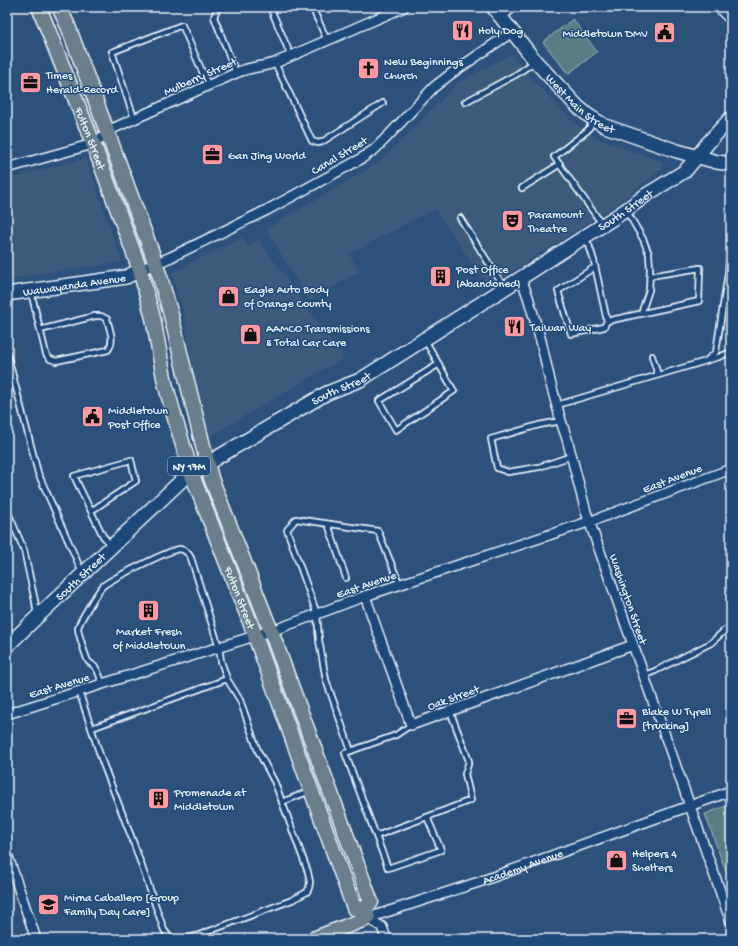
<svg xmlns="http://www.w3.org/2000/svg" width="738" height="946" font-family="'Gochi Hand',sans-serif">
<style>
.built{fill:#3b5a7c}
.green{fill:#587e84;stroke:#a0b8be}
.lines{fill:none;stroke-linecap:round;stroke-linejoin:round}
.lane-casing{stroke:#e8f1f8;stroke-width:8}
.street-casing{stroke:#e8f1f8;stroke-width:12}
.secondary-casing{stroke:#e8f1f8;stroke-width:16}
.primary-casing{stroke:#e8f1f8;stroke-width:17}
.lane{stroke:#1f4a7a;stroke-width:4.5}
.street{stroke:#1f4a7a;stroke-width:9}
.secondary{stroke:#1f4a7a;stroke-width:13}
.primary{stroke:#6b7e8b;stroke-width:14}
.labels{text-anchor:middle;stroke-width:3;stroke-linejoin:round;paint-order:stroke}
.shield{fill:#1f4a7a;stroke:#acbfd2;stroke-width:1}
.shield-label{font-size:11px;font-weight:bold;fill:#e8f1f8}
.poi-label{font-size:12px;fill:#e8f1f8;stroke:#1f4a7a;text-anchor:start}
.street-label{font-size:12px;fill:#e8f1f8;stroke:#1f4a7a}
</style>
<rect width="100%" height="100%" fill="#2c517b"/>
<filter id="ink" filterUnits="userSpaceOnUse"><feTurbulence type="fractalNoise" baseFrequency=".025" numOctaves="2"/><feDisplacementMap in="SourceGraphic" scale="8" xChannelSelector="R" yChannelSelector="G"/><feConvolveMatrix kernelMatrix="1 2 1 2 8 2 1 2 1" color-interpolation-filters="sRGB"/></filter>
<g filter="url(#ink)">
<g class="built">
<polygon points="512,54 532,79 577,125 601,140 662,162 663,169 615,206 488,287 435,209 349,254 360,271 309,301 266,229 378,163 411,132 457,83"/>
<polygon points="86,158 122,262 7,279 7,179"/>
<polygon points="243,237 248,247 259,240 344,358 209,437 193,368 184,315 171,273"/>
</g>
<g class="green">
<polygon points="573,19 597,52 568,74 543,42"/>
<polygon points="731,804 731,886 705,814"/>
</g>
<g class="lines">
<defs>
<g id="lane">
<polyline points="218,7 214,17 236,73"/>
<polyline points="270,7 291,56"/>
<polyline points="312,7 327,40"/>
<polyline points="275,63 312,141 318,143 322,142 383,103"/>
<polyline points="465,102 517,74 534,62"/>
<polyline points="134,118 112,52 182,25 208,85"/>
<polyline points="593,121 588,130 554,157 602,224"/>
<polyline points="522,188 560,164"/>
<polyline points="626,210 643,239 649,254 650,269 649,290 641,314"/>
<polyline points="460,218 504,287"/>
<polyline points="584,239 589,245 594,261 607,321 604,327 571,334 558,291 595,267"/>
<path d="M31 292 46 354 50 359 56 361 108 350C115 340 110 331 107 319L101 316H95L40 330"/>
<polyline points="725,297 731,297"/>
<polyline points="607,321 699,301 700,268 650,276"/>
<polyline points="425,340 454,391 396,430 379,401 439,364"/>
<polyline points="7,353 38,473 82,572"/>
<polyline points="652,356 658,375"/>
<polyline points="708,360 719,357 731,352"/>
<polyline points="557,405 706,361 716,352 728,273 730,252"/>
<polyline points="561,421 539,425 491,439 497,468 508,472 539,467 572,456"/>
<polyline points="7,510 24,550 35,601 37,615"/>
<polyline points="91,511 136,481 131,460 74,476 103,536 111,545"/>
<polyline points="328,524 346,578"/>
<polyline points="643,676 655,671 711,643 725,630 731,628"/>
<path d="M103 684C100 679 99 671 95 667 93 665 90 663 88 661 86 657 78 633 78 628 79 622 98 591 103 586 111 579 171 549 180 549 186 550 189 554 191 558L219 647 221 661 227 679 240 700 258 751 275 783 308 872 310 882 309 888 307 892 292 900 199 935 184 939"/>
<polyline points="79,691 102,761 134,844 164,930 170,938 172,939"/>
<polyline points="92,728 227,679"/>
<polyline points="351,751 326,680 319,640 317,614 287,530 296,519 378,531 400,585"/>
<polyline points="282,802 310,791"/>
<polyline points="427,817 471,800 465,774 469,761 450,711"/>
<polyline points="376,836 427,817 441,850 388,868 345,753 396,735 411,725"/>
</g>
<g id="street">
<polyline points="718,7 731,20"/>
<polyline points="500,17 513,7"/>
<path d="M7 168 93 144 108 134 114 128 236 73C248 67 262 67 275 63L404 7"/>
<polyline points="140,270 171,257 267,210 359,160 375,149 388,136 434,87 452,73 512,32"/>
<polyline points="521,278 528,297 541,341 550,381 561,421 567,439 586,512 731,922"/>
<polyline points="365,596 411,725 633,645"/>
<polyline points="7,714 280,628 365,596 597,519 731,469"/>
<polyline points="7,854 36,939"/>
<path id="s1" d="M368 918 479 882 731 791"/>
<polyline points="368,918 382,927 386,939"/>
</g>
<g id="secondary">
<path id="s2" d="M493 7 536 62 578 107 589 116 605 126 677 151 717 162 731 164"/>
<path id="s3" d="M7 294 126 277 140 270"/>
<path id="s4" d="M7 646 37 617 182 480 202 468 218 457 327 393 360 380 521 278 626 210 646 195 685 171 697 157 707 144 731 118"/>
</g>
<g id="primary">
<path id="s5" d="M39 7 96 151 140 270 153 318 165 383 176 422 192 475 250 622 354 908 365 909"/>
<polyline points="59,7 68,26 152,253 160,277 171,315 182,361 211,478 271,631 371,902 365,909"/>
<polyline points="313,939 368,918 365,909"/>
</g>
</defs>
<use href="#lane" class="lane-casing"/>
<use href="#street" class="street-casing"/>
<use href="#secondary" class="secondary-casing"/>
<use href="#primary" class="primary-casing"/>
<use href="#lane" class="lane"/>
<use href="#street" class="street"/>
<use href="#secondary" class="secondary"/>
<use href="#primary" class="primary"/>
</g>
</g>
<defs>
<symbol id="restaurant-square" viewBox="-11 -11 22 22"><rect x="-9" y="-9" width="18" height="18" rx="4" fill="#ff9aa2" stroke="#1f4a7a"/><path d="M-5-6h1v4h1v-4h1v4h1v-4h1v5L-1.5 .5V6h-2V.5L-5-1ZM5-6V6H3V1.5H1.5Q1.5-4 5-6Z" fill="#111"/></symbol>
<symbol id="civic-square" viewBox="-11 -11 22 22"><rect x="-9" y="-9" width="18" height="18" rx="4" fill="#ff9aa2" stroke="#1f4a7a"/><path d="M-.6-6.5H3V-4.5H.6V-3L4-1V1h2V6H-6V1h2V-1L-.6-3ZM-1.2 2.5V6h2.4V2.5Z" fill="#111"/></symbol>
<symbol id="church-square" viewBox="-11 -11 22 22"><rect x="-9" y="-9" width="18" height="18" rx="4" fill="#ff9aa2" stroke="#1f4a7a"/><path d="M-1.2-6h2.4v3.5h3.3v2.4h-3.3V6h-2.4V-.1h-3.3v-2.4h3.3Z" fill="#111"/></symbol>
<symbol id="office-square" viewBox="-11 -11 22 22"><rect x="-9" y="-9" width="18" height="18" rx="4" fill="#ff9aa2" stroke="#1f4a7a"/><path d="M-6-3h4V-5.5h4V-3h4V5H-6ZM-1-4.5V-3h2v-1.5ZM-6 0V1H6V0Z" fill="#111"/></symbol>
<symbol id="theatre-square" viewBox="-11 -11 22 22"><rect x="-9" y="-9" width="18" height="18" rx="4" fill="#ff9aa2" stroke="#1f4a7a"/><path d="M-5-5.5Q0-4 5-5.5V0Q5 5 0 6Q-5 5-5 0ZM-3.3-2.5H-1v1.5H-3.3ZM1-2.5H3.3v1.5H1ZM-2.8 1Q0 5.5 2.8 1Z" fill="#111"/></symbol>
<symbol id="building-square" viewBox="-11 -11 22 22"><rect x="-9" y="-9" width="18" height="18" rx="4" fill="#ff9aa2" stroke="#1f4a7a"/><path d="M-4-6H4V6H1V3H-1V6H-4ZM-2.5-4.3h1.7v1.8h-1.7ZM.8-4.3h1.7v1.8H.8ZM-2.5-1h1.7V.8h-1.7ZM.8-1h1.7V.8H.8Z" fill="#111"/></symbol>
<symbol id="shop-square" viewBox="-11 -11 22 22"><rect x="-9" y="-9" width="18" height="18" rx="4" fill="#ff9aa2" stroke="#1f4a7a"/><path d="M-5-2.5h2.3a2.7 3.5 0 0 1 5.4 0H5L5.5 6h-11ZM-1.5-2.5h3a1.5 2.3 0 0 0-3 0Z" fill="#111"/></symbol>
<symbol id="school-square" viewBox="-11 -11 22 22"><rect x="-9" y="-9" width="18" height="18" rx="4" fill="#ff9aa2" stroke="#1f4a7a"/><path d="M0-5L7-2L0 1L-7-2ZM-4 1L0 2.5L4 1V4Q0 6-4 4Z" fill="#111"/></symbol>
</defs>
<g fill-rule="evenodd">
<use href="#restaurant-square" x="450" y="18" width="25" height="25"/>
<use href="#civic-square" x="652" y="20" width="25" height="25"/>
<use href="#church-square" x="356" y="56" width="25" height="25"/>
<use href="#office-square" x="18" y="70" width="25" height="25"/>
<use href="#office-square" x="200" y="142" width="25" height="25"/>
<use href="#theatre-square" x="500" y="208" width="25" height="25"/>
<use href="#building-square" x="428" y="264" width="25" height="25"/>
<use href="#shop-square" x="216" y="284" width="25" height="25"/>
<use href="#restaurant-square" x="502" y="314" width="25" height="25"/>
<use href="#shop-square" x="238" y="322" width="25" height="25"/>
<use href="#civic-square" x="80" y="404" width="25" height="25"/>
<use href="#building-square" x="136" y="598" width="25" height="25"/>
<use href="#office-square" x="614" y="706" width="25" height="25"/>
<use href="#building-square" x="146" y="786" width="25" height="25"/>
<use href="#shop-square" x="604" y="848" width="25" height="25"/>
<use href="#school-square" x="36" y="892" width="25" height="25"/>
</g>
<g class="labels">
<rect class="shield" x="168" y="457" width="42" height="18" rx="3"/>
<g class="shield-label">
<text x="189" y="470">NY 17M</text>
</g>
<g class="poi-label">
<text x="478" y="34">Holy Dog</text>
<text x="648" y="37" text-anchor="end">Middletown DMV</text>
<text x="384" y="65">New Beginnings<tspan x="384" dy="14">Church</tspan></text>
<text x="46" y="79">Times<tspan x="46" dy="14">Herald-Record</tspan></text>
<text x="228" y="159">Gan Jing World</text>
<text x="528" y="218">Paramount<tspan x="528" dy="14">Theatre</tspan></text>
<text x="456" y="273">Post Office<tspan x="456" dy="14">(Abandoned)</tspan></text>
<text x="244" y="293">Eagle Auto Body<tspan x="244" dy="14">of Orange County</tspan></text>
<text x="530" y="331">Taiwan Way</text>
<text x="266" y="332">AAMCO Transmissions<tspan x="266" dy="14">&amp; Total Car Care</tspan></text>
<text x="108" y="414">Middletown<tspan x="108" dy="14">Post Office</tspan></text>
<text x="149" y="635" text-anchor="middle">Market Fresh<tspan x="149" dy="14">of Middletown</tspan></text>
<text x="642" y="715">Blake W Tyrell<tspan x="642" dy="14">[trucking]</tspan></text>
<text x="174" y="796">Promenade at<tspan x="174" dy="14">Middletown</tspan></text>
<text x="632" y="857">Helpers 4<tspan x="632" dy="14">Shelters</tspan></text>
<text x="64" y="901">Mirna Caballero [Group<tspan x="64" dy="14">Family Day Care]</tspan></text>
</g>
<g class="street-label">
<text transform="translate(200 76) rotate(-24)" y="4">Mulberry Street</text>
<text dy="4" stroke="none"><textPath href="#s2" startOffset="131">West Main Street</textPath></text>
<text dy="4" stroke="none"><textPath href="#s5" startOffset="141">Fulton Street</textPath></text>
<text transform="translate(339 155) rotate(-31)" y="4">Canal Street</text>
<text dy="4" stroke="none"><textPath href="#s4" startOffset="761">South Street</textPath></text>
<text dy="4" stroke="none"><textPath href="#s3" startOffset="68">Wawayanda Avenue</textPath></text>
<text dy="4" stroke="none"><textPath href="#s4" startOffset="425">South Street</textPath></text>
<text transform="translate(672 478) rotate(-21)" y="4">East Avenue</text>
<text dy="4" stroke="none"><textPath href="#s4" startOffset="101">South Street</textPath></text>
<text transform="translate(366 584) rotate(-19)" y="4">East Avenue</text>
<text dy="4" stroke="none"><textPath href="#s5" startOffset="625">Fulton Street</textPath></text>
<text transform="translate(629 599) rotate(71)" y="4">Washington Street</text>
<text transform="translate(59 685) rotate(-17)" y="4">East Avenue</text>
<text transform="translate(453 697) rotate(-20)" y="4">Oak Street</text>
<text dy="4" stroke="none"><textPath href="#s1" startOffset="163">Academy Avenue</textPath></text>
</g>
</g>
<rect width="738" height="946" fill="none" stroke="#1f4a7a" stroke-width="24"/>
<rect x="12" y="12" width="714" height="922" fill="none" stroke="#e8f1f8" stroke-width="1.5" filter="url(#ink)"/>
</svg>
